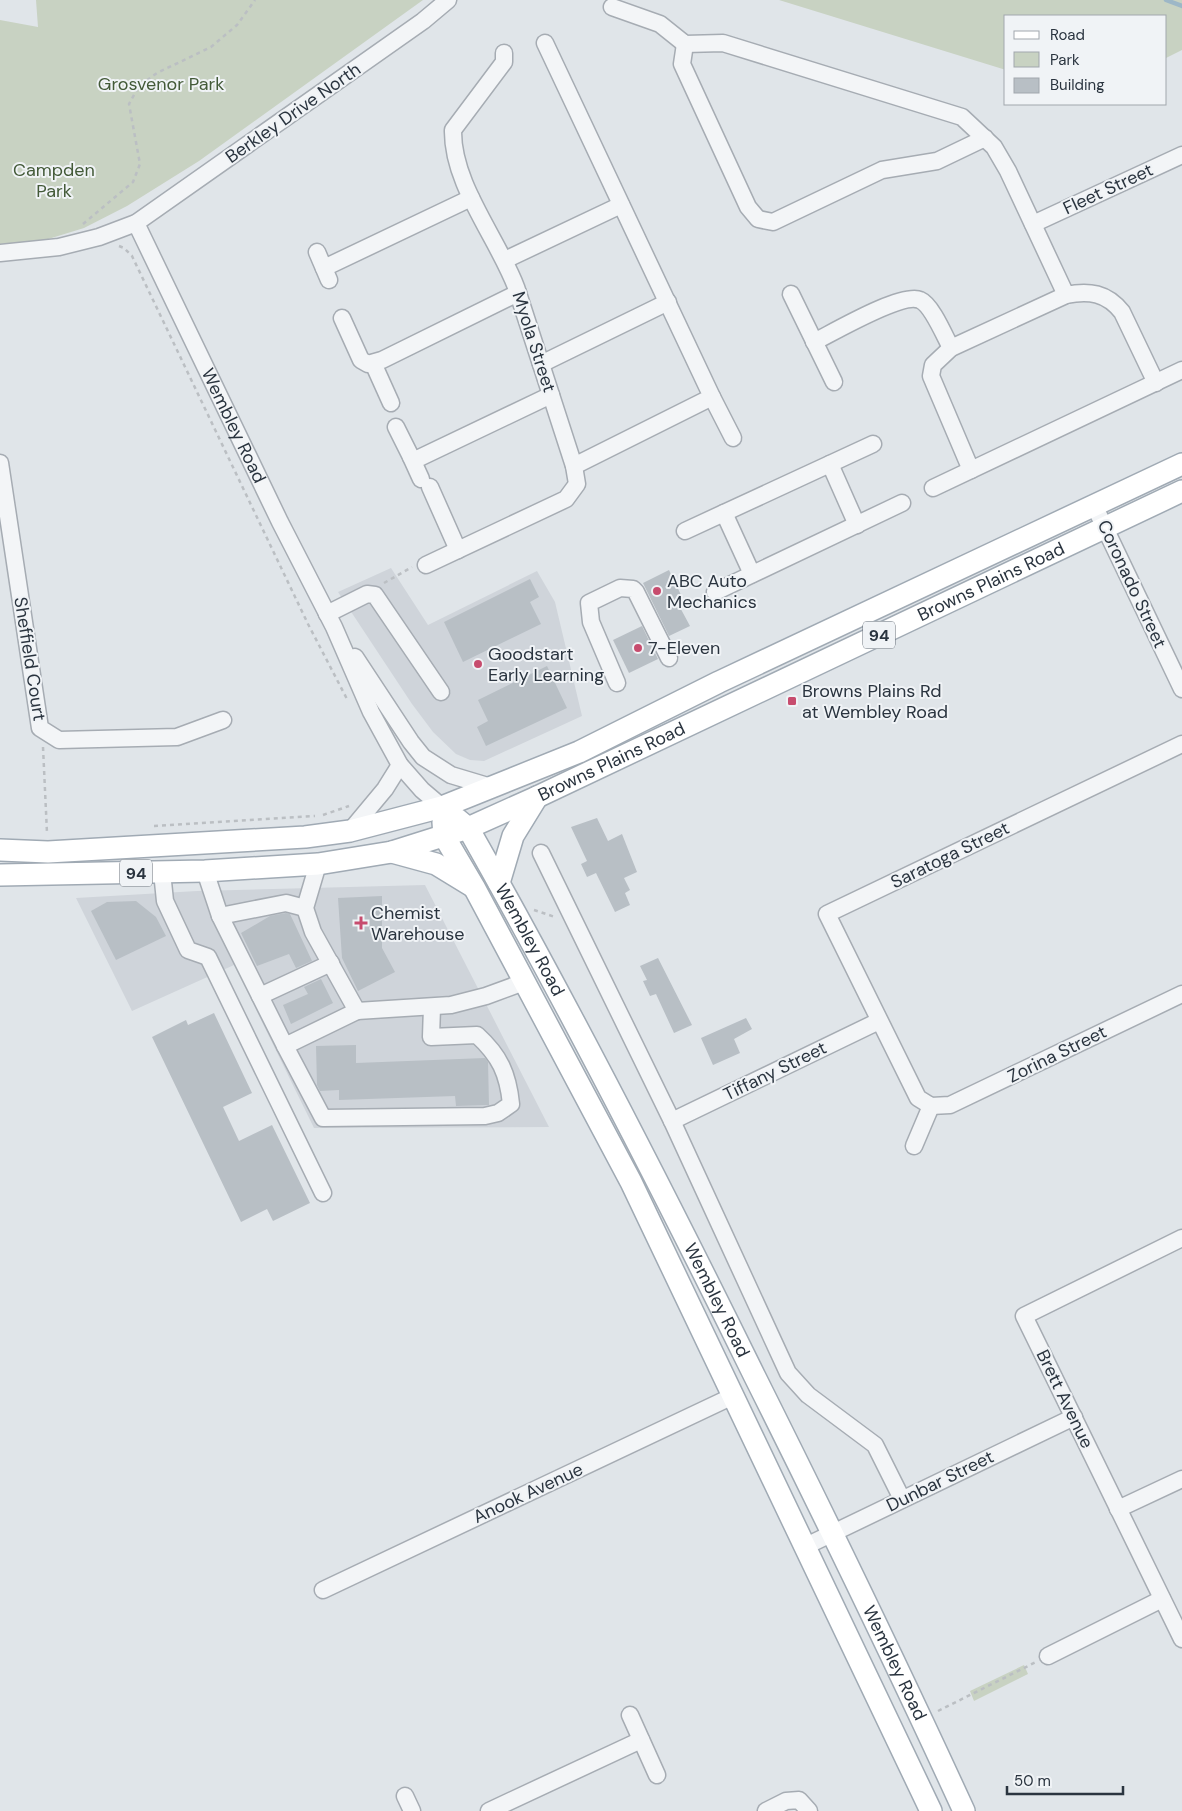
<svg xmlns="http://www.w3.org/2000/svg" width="1182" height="1811" font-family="'DM Sans',sans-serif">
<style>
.built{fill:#cfd4da}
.green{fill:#c8d2c2}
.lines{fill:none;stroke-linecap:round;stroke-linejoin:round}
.stream{stroke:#9db7c7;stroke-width:4.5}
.building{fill:#b8bfc5}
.minor-casing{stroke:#a6acb3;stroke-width:19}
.major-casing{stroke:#a0aab4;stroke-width:24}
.path{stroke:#bbbfc3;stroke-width:2.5;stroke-dasharray:4 4;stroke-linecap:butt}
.minor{stroke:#f3f5f7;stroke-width:16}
.major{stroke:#fff;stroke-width:21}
.poi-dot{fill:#c74c6e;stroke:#f0f3f6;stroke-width:2}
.labels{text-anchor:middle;stroke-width:4;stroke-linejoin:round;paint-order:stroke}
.shield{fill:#f0f3f6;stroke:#656d76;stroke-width:1}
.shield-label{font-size:16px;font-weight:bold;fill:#2a343f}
.park-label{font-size:18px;fill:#435a38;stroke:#f0f3f6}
.street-label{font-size:18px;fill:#2a343f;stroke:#f0f3f6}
.poi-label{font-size:18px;fill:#2a343f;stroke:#f0f3f6;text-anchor:start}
</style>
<rect width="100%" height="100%" fill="#e0e5e9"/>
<g class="built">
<polygon points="391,568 428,625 537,571 555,602 582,716 484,761 470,760 456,754 433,732 412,704 338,592"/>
<polygon points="425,885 549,1127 314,1128 234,965 132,1011 76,898 197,891"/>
</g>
<g class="green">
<polygon points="36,0 423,0 199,161 127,206 84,228 45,240 0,244 0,20 38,27"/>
<polygon points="779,0 1182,0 1182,50 1166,58 1166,16 1006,16 1006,70"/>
<polygon points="1024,1665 1028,1674 974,1701 970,1691"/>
</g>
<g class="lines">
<polyline class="stream" points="1166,0 1182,6"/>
</g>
<g class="building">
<polygon points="669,570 682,597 676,600 690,626 669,636 643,583"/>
<polygon points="530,579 539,597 530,602 541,624 463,662 444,622"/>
<polygon points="642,626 658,659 629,673 613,640"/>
<polygon points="547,666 567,708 486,746 477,727 488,721 478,700"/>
<polygon points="597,818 608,841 622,834 637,872 624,878 630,890 625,893 630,905 615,912 596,873 587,877 581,864 587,861 571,827"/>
<polygon points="382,896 382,948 395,972 358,991 342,958 338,898"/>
<polygon points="136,901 156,917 166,936 116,960 91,911 107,902"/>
<polygon points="286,913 290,914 312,961 296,968 289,954 257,966 241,933 270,916"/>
<polygon points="658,958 692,1025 674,1033 656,994 650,996 643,981 647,980 640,966"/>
<polygon points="321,979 333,1003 291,1024 283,1005 308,994 304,987"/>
<polygon points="214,1013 252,1093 223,1107 239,1141 272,1125 310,1203 273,1221 267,1209 241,1222 152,1037 186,1020 188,1025"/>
<polygon points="746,1018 752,1029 734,1039 740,1053 713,1065 701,1038"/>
<polygon points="356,1045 356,1063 485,1058 488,1062 489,1105 456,1106 455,1096 339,1100 339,1090 320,1091 317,1085 316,1046"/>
</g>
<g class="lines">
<defs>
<g id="minor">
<polyline points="612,7 660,24 685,44 723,43 962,117 994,147 1008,171 1066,295"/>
<polyline points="545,43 712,397 574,466"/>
<polyline points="685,44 682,64 748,207 758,219 773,222 882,170 937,161 985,138"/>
<path id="s1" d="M136 223 280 522 334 627 371 712 400 765 422 790 442 807"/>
<polyline points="1033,224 1182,155"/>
<polyline points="317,252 329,280"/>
<polyline points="0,253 59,247 99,237 136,223 423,21 448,0"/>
<polyline points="505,260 621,205"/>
<polyline points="324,268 471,198"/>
<polyline points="791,294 834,382"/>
<polyline points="342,318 361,360 368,364 382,360 518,293"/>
<path d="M814 342C834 332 902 292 920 300 932 305 945 337 951 348"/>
<polyline points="373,363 391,403"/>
<polyline points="541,364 668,302"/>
<polyline points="712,397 733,438"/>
<polyline points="396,427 411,457 417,459 551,395"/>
<polyline points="411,457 421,479"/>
<polyline points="0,463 40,728 59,740 177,737 223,720"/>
<polyline points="830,464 857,525"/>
<path d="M971 470 931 376 933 365 951 348 1066 295C1089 290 1107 293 1122 312L1156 383"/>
<polyline points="430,487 458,550"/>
<polyline points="933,488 1182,370"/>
<polyline points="1094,505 1182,689"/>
<polyline points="724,513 752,574"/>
<polyline points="685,531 873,444"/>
<path d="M426 565 566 499 577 484 574 466 516 287C497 237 452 184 453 130L504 62V53"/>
<polyline points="715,592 902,503"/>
<polyline points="327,614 367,594 375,595 441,692"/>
<polyline points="355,657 411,742 423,757 451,775 491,787"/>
<polyline points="617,683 591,622 589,603 620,588 633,589 636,592 669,658"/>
<polyline points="1182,744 827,914 918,1098 931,1106 950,1105 1182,994"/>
<polyline points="350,831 385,789 400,765"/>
<polyline points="541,853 672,1121 788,1373 808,1395 875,1445 902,1499"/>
<polyline points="318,864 305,908 313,932 357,1011 451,1005 486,996 524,982"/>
<polyline points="205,871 220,916"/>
<polyline points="162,872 165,901 188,950 208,957 323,1193"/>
<polyline points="305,908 286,903 220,916 285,1046 357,1011"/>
<polyline points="260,996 331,963"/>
<path d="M285 1046 323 1118 485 1116 498 1113 511 1104C508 1074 500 1056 477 1035L431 1037 432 1007"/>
<polyline points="672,1121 879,1021"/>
<polyline points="914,1146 931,1106"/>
<polyline points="1182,1238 1024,1316 1182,1639"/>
<polyline points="1118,1509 1182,1479"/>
<polyline points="806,1546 1074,1417"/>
<polyline points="323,1590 733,1396"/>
<polyline points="1048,1656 1162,1599"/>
<polyline points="630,1715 657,1775"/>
<polyline points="405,1796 412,1811"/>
<polyline points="489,1811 641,1740"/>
<polyline points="766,1811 786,1801 799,1800 809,1811"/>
</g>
<g id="major">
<path id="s2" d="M457 819 468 828C570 1008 664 1192 755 1377 827 1521 897 1665 964 1811"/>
<polyline points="443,822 444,836 474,887 631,1182 931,1811"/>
<polyline points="0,850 48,852 305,837 350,831 442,807 579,752 719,682 1182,464"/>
<polyline points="392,852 436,864 472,886"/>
<path id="s3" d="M0 875 205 871 318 864 392 852 468 828 537 797 1182 491"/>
<polyline points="499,883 513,836 537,797"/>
</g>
</defs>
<use href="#minor" class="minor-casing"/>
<use href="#major" class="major-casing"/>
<g class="path">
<polyline points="83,224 133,182 140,164 129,104 139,86 157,73 211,47 237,25 255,0"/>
<polyline points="119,246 124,248 132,256 308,624 348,701"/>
<polyline points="384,583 412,567"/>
<polyline points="43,747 47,833"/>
<polyline points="323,815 349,806"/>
<polyline points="154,826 315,816"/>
<polyline points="534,910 555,917"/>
<polyline points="938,1711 1036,1662"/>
</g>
<use href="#minor" class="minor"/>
<use href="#major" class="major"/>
</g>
<g class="poi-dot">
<circle cx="657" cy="591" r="5"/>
<circle cx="638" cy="648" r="5"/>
<circle cx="478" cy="664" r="5"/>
<rect x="787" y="696" width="10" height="10" rx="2.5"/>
<path d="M358.5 915.5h5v5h5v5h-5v5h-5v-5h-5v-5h5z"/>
</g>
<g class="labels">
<g class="shield">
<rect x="863" y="621.5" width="32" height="27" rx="4"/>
<rect x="120" y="859.5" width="32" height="27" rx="4"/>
</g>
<g class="shield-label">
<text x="879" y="641">94</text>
<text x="136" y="879">94</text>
</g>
<g class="park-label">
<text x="161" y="90">Grosvenor Park</text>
<text x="54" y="176">Campden<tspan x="54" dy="21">Park</tspan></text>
</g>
<g class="street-label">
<text transform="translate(293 113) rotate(-35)" y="6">Berkley Drive North</text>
<text transform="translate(1108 189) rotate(-25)" y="6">Fleet Street</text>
<text transform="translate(534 342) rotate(72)" y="6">Myola Street</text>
<text dy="6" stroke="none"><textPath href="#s1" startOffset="225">Wembley Road</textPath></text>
<text dy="6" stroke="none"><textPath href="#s3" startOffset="1051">Browns Plains Road</textPath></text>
<text transform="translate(1132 584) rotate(65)" y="6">Coronado Street</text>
<text transform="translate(30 659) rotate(81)" y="6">Sheffield Court</text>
<text dy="6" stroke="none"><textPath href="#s3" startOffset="631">Browns Plains Road</textPath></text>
<text transform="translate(950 855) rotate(-26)" y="6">Saratoga Street</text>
<text dy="6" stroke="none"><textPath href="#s2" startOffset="142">Wembley Road</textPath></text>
<text transform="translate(1057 1054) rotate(-26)" y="6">Zorina Street</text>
<text transform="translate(775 1071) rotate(-26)" y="6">Tiffany Street</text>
<text dy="6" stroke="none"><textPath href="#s2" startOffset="548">Wembley Road</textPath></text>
<text transform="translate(1065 1399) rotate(64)" y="6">Brett Avenue</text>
<text transform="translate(940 1481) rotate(-26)" y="6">Dunbar Street</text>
<text transform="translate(528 1493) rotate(-25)" y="6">Anook Avenue</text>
<text dy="6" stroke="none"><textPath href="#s2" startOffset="952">Wembley Road</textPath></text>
</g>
<g class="poi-label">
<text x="667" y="587">ABC Auto<tspan x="667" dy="21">Mechanics</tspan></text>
<text x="648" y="654">7-Eleven</text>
<text x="488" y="660">Goodstart<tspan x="488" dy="21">Early Learning</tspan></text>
<text x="802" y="697">Browns Plains Rd<tspan x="802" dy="21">at Wembley Road</tspan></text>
<text x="371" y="919">Chemist<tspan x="371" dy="21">Warehouse</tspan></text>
</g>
</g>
<rect x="1004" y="15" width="162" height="90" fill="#f0f3f6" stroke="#a1a7ad"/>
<rect x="1014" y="31" width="25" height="8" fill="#ffffff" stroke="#a1a7ad"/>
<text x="1050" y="40" font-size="15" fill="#2a343f">Road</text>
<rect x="1014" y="52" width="25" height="15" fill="#c8d2c2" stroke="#a1a7ad"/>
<text x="1050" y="65" font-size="15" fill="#2a343f">Park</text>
<rect x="1014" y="78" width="25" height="15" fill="#b8bfc5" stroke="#a1a7ad"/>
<text x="1050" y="90" font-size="15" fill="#2a343f">Building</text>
<path d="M1007 1786v8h116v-8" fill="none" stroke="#2a343f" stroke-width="2.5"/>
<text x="1014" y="1786" font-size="15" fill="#2a343f" stroke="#f0f3f6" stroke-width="4" paint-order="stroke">50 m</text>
</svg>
